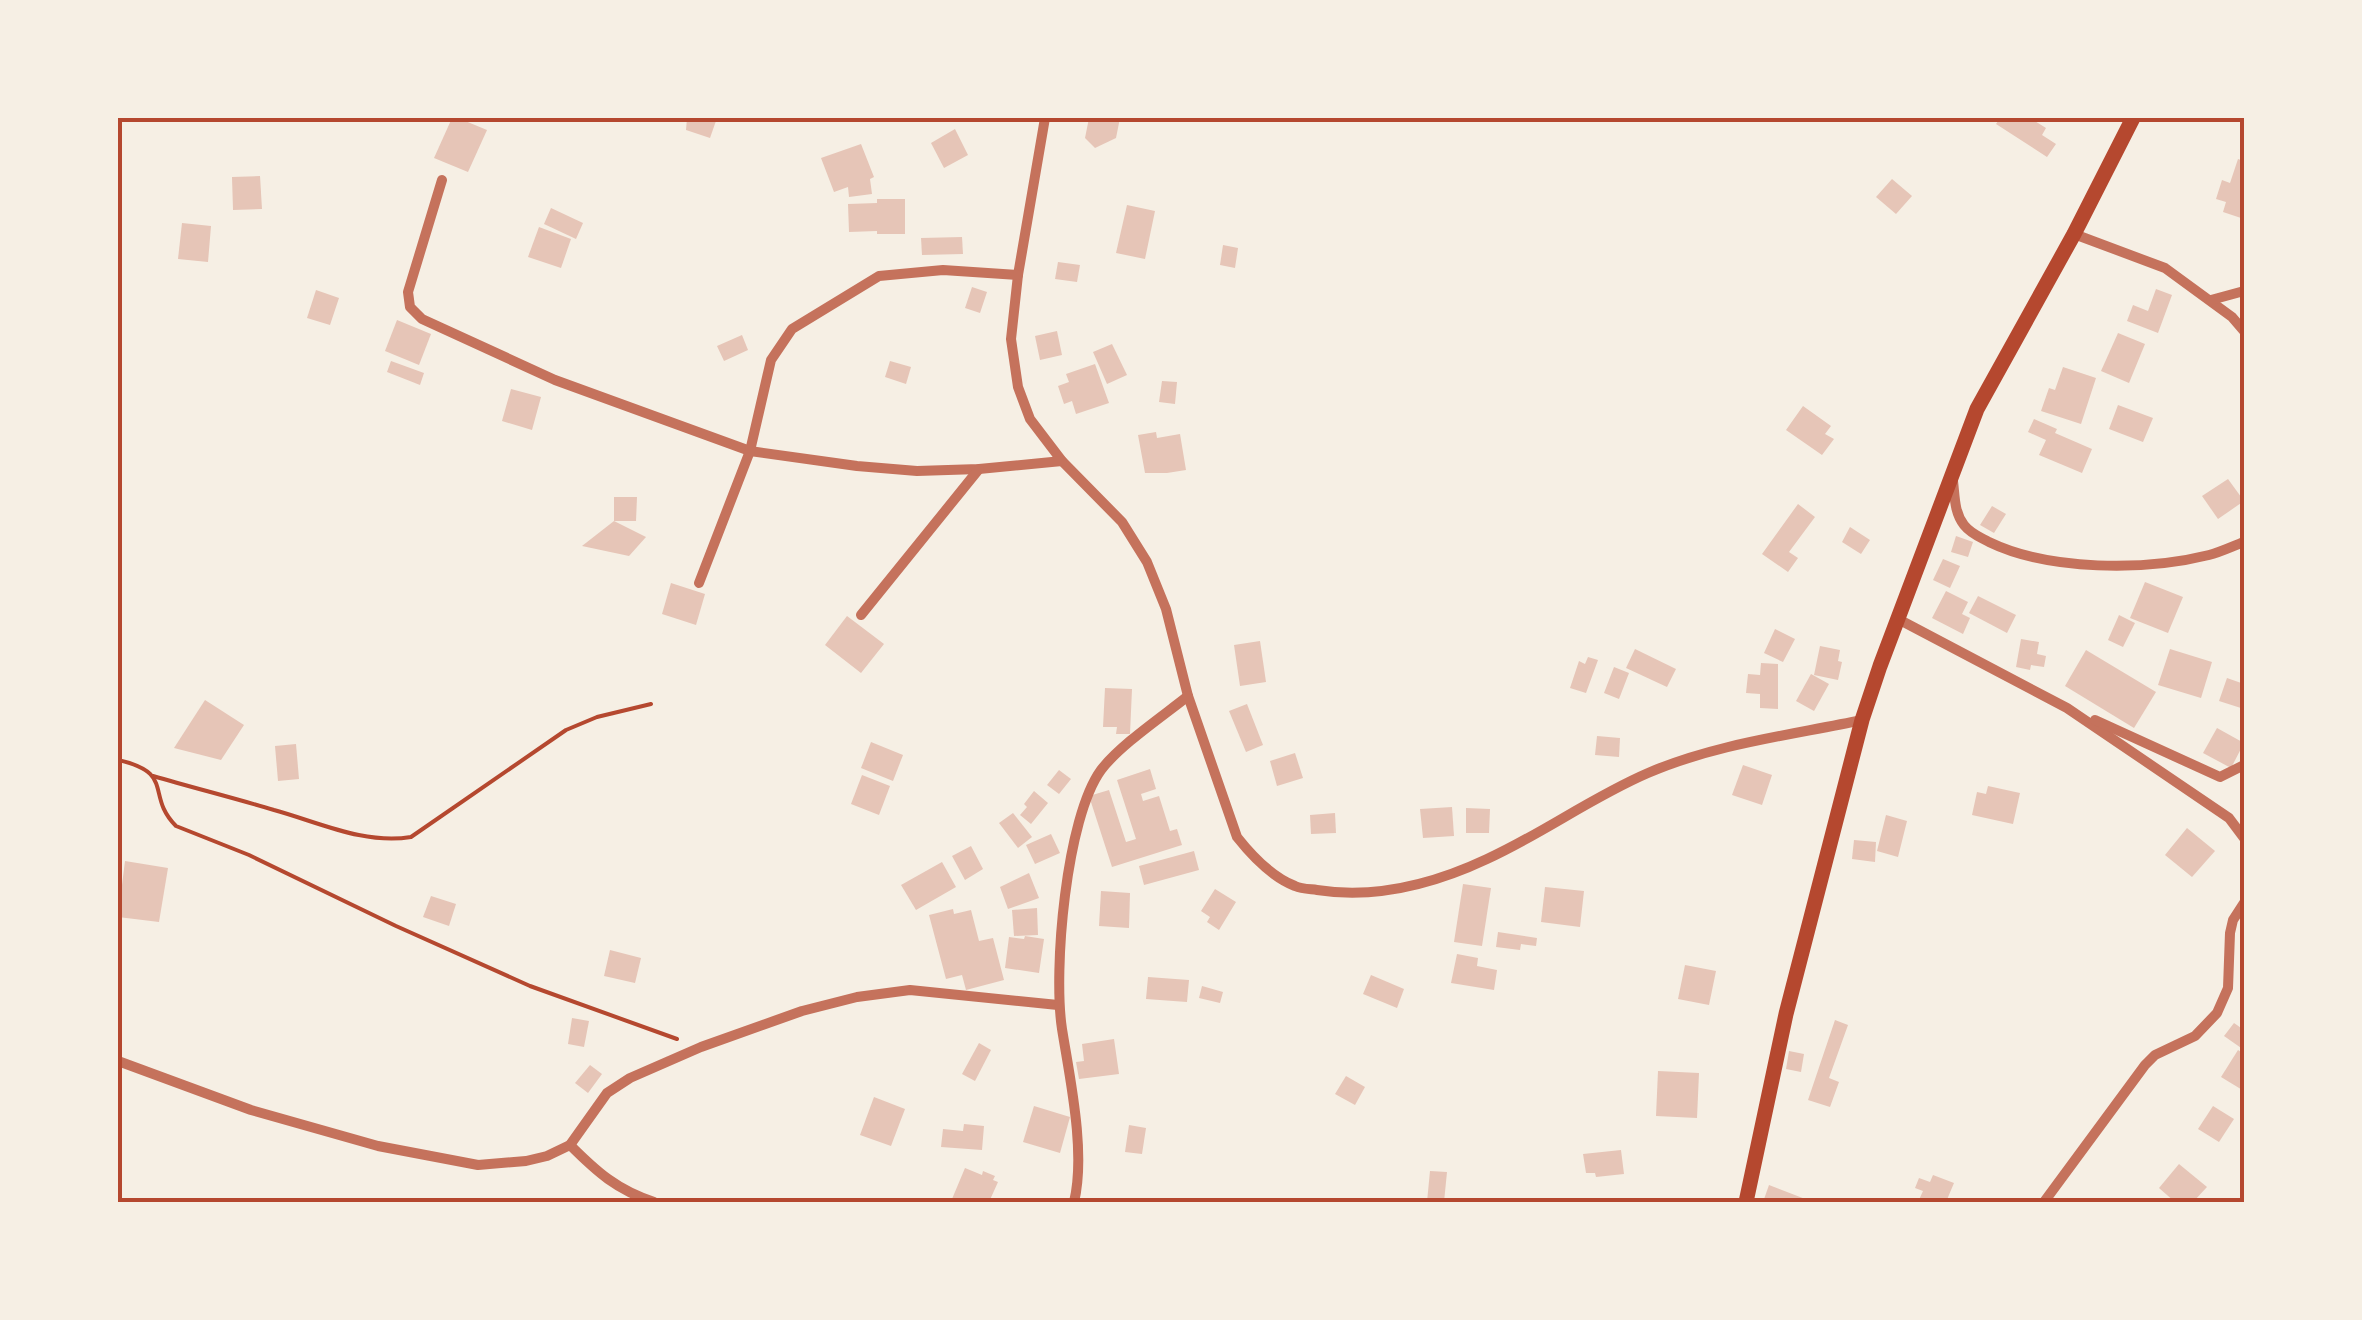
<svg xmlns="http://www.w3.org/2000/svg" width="2362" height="1320" font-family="'Noto Sans',sans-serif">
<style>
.building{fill:#e6c5b7}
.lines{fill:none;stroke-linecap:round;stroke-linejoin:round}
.path{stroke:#b5482f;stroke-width:4}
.minor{stroke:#c5725c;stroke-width:10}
.secondary{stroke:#b5482f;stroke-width:15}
.neatline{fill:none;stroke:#b5482f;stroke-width:4}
</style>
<rect width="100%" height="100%" fill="#f6efe4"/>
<g class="building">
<polygon points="452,118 458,118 487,130 468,172 434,158"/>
<polygon points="687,118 717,118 710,138 686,130"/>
<polygon points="1089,118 1120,118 1116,138 1095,148 1085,138"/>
<polygon points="2000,118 2030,118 2046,128 2042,135 2056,144 2047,157 1996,124"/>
<polygon points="955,129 968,155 944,168 931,143"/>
<polygon points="861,144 874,177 870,179 872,194 849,197 848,187 834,192 821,158"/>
<polygon points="2238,159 2244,161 2244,219 2223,212 2226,202 2216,199 2222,180 2230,183"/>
<polygon points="260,176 262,209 233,210 232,177"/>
<polygon points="1892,179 1912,196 1896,214 1876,197"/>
<polygon points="877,199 905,199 905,234 877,234 877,231 849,232 848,204 877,203"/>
<polygon points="1127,205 1155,211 1145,259 1116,253"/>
<polygon points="551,208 583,223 576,239 544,224"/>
<polygon points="182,223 211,226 208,262 178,259"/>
<polygon points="539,227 571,239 561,268 528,257"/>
<polygon points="962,237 963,254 922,255 921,238"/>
<polygon points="1223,245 1238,248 1235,268 1220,265"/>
<polygon points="1058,262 1080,265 1077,282 1055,279"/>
<polygon points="972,287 987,292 980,313 965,308"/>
<polygon points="2156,289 2172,295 2158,333 2127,321 2133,305 2148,311"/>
<polygon points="316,290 339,298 330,325 307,318"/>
<polygon points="397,320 431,334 419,365 385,351"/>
<polygon points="1057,331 1062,355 1040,360 1035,336"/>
<polygon points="2118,333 2145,344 2129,383 2101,371"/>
<polygon points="742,335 748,350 724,361 717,346"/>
<polygon points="1112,344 1127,375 1107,384 1093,352"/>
<polygon points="391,361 424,373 420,385 387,372"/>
<polygon points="890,361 911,367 906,384 885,377"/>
<polygon points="1095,364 1109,403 1076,414 1072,401 1064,404 1058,386 1069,382 1066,374"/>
<polygon points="2063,367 2096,378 2081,424 2041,411 2049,388 2055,390"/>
<polygon points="1162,381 1177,382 1175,404 1159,402"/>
<polygon points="511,389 541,397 532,430 502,421"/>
<polygon points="2118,405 2153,418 2143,442 2109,429"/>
<polygon points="1803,406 1831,426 1825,434 1834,439 1822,455 1786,430"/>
<polygon points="2034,419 2057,429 2055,433 2092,449 2082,473 2039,455 2046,440 2028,432"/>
<polygon points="1156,432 1157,438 1180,434 1186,470 1167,473 1145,473 1138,435"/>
<polygon points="2228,479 2244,501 2218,519 2202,496"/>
<polygon points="614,497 637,497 636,521 614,521"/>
<polygon points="1798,504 1815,517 1789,552 1798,558 1788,572 1762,554"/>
<polygon points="1992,506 2006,514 1994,533 1980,525"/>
<polygon points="614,521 646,537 629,556 582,546"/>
<polygon points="1850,527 1870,540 1861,554 1842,542"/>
<polygon points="1956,536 1973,542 1968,557 1951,552"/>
<polygon points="1943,559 1960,566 1950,588 1933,580"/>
<polygon points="2145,582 2183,597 2168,633 2130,618"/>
<polygon points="671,583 705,594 696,625 662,614"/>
<polygon points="1946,591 1968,602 1962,614 1970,618 1963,634 1932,618"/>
<polygon points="1978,596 2016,615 2007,633 1969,613"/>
<polygon points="2119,615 2135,623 2123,647 2108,640"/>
<polygon points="847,616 884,644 861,673 825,645"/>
<polygon points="1775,629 1795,639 1783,662 1764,653"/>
<polygon points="2021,639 2039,642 2037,654 2046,656 2044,667 2031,665 2030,670 2016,667"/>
<polygon points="1260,641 1266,682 1240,686 1234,645"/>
<polygon points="1820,646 1840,650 1838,661 1842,662 1838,680 1814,675"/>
<polygon points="1635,649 1676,669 1667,687 1626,668"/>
<polygon points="2170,649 2212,662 2201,698 2158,685"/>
<polygon points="2086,650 2156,692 2134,728 2065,686"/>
<polygon points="1588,657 1598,660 1586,693 1570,688 1579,661 1585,664"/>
<polygon points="1761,663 1778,664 1778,709 1760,708 1760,694 1746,693 1748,674 1760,675"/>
<polygon points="1614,667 1629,673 1619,699 1604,693"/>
<polygon points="1811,674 1829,684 1814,711 1796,701"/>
<polygon points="2227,678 2244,684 2244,709 2219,701"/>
<polygon points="1105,688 1132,689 1130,734 1116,734 1117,727 1103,727"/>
<polygon points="205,700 244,725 221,760 174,748"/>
<polygon points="1247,704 1263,745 1246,752 1229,711"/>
<polygon points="2217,728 2244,743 2231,768 2203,753"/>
<polygon points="1597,736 1620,738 1619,757 1595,755"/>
<polygon points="871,742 903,755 893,781 861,768"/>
<polygon points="296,744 299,779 278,781 275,746"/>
<polygon points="1295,753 1303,778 1277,786 1270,761"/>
<polygon points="1743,765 1772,775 1762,805 1732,795"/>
<polygon points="1150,769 1156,789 1141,794 1143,801 1159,796 1170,831 1177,829 1182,845 1112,867 1089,796 1109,790 1126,842 1136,839 1117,780"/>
<polygon points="1059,770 1071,779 1059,794 1047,785"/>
<polygon points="862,775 890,786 879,815 851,804"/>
<polygon points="1988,786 2020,793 2013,824 1972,815 1977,792 1986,794"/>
<polygon points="1034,791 1048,803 1031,824 1020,815 1027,807 1024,804"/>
<polygon points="1452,807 1454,836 1423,838 1420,809"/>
<polygon points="1466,808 1490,809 1489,833 1466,833"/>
<polygon points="1013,813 1032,837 1018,848 999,823"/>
<polygon points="1335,813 1336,833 1311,834 1310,815"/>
<polygon points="1886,815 1907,821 1898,857 1877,851"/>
<polygon points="2187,828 2215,851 2192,877 2165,855"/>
<polygon points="1051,834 1060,853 1035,864 1026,845"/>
<polygon points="1854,840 1876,842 1875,862 1852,859"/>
<polygon points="971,846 983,869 965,880 952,856"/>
<polygon points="1194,851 1199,870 1144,885 1139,866"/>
<polygon points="125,861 168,868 159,922 118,917"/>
<polygon points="942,862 956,887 916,910 901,885"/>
<polygon points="1029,873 1039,898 1008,909 1000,887"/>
<polygon points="1463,884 1491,888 1482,946 1454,942"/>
<polygon points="1545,887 1584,891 1580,927 1541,922"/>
<polygon points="1215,889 1236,902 1219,930 1207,922 1210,917 1201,911"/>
<polygon points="1101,891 1130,893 1129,928 1099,926"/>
<polygon points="431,896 456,904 449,926 423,917"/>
<polygon points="1037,908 1038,935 1014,936 1012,910"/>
<polygon points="953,909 954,914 971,910 979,941 993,938 1004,980 966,990 962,975 946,979 929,915"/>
<polygon points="1498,932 1537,938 1536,946 1521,944 1520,950 1496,947"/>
<polygon points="1025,936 1044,939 1039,973 1005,968 1009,937 1024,939"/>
<polygon points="610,950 641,958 635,983 604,976"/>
<polygon points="1457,954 1478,958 1477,966 1497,970 1494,990 1451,983"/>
<polygon points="1685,965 1716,971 1709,1005 1678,999"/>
<polygon points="1371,975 1404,989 1397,1008 1363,994"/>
<polygon points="1148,977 1189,980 1187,1002 1146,999"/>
<polygon points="1202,986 1223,992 1220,1003 1199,998"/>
<polygon points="572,1018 589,1021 584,1047 568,1044"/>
<polygon points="1835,1020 1848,1025 1829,1078 1839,1082 1830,1107 1808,1100"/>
<polygon points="2234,1023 2244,1030 2244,1050 2224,1036"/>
<polygon points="1114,1039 1119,1074 1079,1079 1076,1062 1084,1061 1082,1044"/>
<polygon points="979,1043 991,1050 975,1081 962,1074"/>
<polygon points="2238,1050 2244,1054 2244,1091 2221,1077"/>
<polygon points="1789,1051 1804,1054 1801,1072 1786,1069"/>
<polygon points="590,1065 602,1074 588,1093 575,1083"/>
<polygon points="1658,1071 1699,1073 1697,1118 1656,1116"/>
<polygon points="1346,1076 1365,1087 1355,1105 1335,1094"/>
<polygon points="874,1097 905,1109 891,1146 860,1135"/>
<polygon points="1034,1106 1070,1117 1060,1153 1023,1142"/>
<polygon points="2213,1106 2234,1119 2219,1142 2198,1129"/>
<polygon points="964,1124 984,1126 982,1150 941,1147 943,1129 963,1131"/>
<polygon points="1129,1125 1146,1128 1142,1154 1125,1152"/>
<polygon points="1621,1150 1624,1174 1596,1177 1595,1173 1586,1173 1583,1154"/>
<polygon points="2179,1164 2207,1187 2193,1202 2175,1202 2159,1188"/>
<polygon points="965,1168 982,1175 983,1171 995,1176 993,1180 998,1182 989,1202 961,1202 952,1199"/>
<polygon points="1430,1171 1447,1172 1444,1202 1427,1202"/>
<polygon points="1933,1175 1954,1183 1946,1202 1918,1202 1923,1191 1915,1188 1919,1178 1930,1182"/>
<polygon points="1769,1185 1813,1202 1763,1202"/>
</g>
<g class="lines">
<g class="path">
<path d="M118 760C176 773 145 795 176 826L249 855 396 926 530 986 677 1039"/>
<path d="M153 776C194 788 234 798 274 810 318 822 365 845 411 837L566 730 597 717 651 704"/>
</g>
<g class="minor">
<path d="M1045 118 1018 275 1011 339 1018 387 1030 419 1062 461 1122 522 1147 562 1166 609 1188 696 1237 837C1252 856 1272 877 1295 886 1302 889 1310 889 1317 890 1375 899 1434 884 1487 859 1542 834 1592 797 1648 773 1715 744 1791 735 1862 720"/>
<polyline points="442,180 408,292 410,307 422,319 555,380 750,451 857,466 917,471 979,469 1062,461"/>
<polyline points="2074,234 2165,268 2232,317 2244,331"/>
<polyline points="2211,300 2244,291"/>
<path d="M1953 481C1955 497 1954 512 1964 525 1971 534 1980 537 1989 542 2049 571 2145 571 2209 555 2221 552 2233 546 2244 542"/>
<polyline points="699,583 750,451 771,360 792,329 879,276 943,270 1018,275"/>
<polyline points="861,615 979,469"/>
<polyline points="1898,619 2067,708 2229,818 2244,838"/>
<polyline points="2095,720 2220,777 2244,765"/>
<polyline points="118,1061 251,1110 378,1146 478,1165 526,1161 547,1156 570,1145 607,1093 630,1078 701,1047 802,1011 857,997 910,990 1058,1005"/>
<path d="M570 1145C597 1172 617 1190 654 1202"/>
<path d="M1074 1202C1086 1153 1070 1079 1062 1029 1053 970 1066 818 1101 770 1120 745 1163 716 1188 696"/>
<polyline points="2044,1202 2145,1065 2155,1055 2195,1036 2217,1013 2228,988 2230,933 2233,920 2244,903"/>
</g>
<polyline class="secondary" points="1746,1202 1786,1014 1862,720 1880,666 1977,409 2074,234 2133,118"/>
</g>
<rect width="2362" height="1320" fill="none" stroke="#f6efe4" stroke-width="240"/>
<rect x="120" y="120" width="2122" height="1080" class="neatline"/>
</svg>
